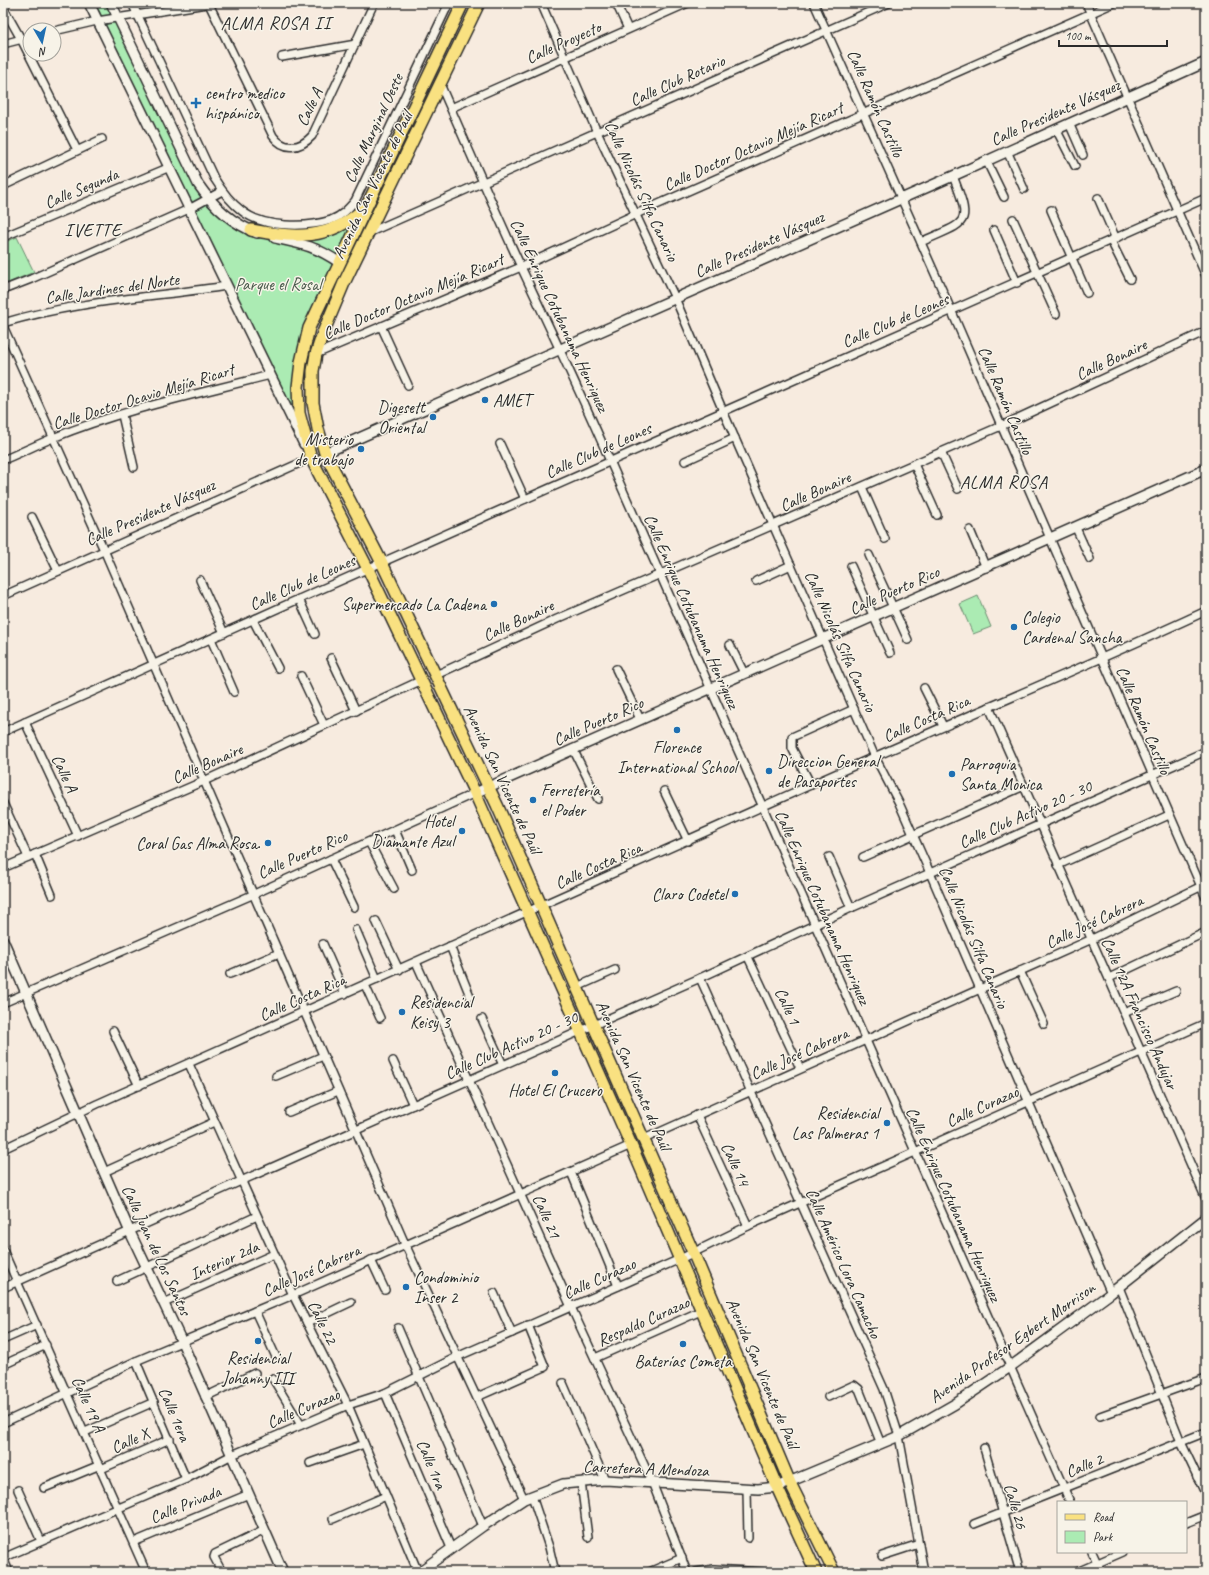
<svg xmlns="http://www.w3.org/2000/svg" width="1209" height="1575" font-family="Caveat,sans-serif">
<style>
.green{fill:#abebb3;stroke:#6b8b6f}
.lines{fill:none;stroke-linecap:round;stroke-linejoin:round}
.street-casing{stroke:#2b2b2b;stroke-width:10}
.secondary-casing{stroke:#2b2b2b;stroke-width:12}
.primary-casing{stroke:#2b2b2b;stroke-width:14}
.street{stroke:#f7f3e8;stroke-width:7}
.secondary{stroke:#f7f3e8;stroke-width:9}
.primary{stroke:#f9e181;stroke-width:11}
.poi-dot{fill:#1f6fb2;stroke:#f7f3e8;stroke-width:1.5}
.labels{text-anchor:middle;stroke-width:3;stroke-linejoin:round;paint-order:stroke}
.street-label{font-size:17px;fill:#2b2b2b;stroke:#f7f3e8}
.poi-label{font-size:17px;fill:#2b2b2b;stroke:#f7f3e8;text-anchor:start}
.park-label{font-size:17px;fill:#4b5b4d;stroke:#f7f3e8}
.neighbourhood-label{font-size:18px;letter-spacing:1px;fill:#2b2b2b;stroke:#f7f3e8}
</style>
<rect width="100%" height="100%" fill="#f7ebdf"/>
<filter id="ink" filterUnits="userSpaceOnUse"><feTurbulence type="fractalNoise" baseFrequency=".025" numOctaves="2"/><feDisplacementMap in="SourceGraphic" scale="8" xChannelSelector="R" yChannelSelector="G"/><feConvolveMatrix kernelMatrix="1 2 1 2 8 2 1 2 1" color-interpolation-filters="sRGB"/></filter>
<g filter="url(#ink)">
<g class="green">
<polygon points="95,3 108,3 115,17 102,17"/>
<path d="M116 21 203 197 265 239 301 247 336 263C326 282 315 301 307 321 294 349 294 382 293 412L105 25Z"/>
<polygon points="353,224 338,256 318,244 300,240"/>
<polygon points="17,237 34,272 3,285 3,243"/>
<polygon points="978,596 991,627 973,634 960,604"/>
</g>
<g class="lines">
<defs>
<g id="street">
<path d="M132 3 214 178C222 191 230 202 242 211 263 228 307 228 331 220 342 216 348 209 355 201L449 3"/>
<polyline points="541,3 597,132 675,298 723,411 875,757 899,803 930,873 1111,1293"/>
<polyline points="616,3 628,29"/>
<polyline points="814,3 952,312 1206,898"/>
<polyline points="1086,3 1206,276"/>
<path d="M209 4 273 136C284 151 300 149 312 136L374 3"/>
<polyline points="3,7 21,39 77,150"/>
<polyline points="54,31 97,21 213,3"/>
<polyline points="3,44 30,37"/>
<polyline points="282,57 356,44"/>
<path d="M440 84C467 146 494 208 522 269 552 333 582 396 610 461 762 808 916 1155 1070 1502"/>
<polyline points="451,108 688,3"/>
<polyline points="1069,123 1083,155"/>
<polyline points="1056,129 1075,166"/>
<polyline points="1007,151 1024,189"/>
<polyline points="986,160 1004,197"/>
<polyline points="3,186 102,139"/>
<polyline points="1098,198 1116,239"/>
<polyline points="1051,210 1087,293"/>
<polyline points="1013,219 1056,314"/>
<polyline points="994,230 1017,283"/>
<polyline points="368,233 889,3"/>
<polyline points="3,237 170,167"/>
<polyline points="1111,241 1130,279"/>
<path d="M921 242C967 221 973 227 953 176"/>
<polyline points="3,290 31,279 189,209 222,191"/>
<path d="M3 323C76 301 152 297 227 286"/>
<polyline points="3,326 104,550 405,1244 524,1499"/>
<polyline points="381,326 408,385"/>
<polyline points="316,354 521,267 636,214 1114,3"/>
<polyline points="122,415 134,467"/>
<polyline points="500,444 525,499"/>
<polyline points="941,452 958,489"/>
<path d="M3 460C20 453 36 445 53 438 123 409 198 394 270 375"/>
<polyline points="685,461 735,438"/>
<polyline points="914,464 937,515"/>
<polyline points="862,487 885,539"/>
<polyline points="32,517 58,571"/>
<polyline points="1076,528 1090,559"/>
<polyline points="970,530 986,568"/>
<polyline points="869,555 908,640"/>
<polyline points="851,566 890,653"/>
<polyline points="200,580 224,633"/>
<polyline points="756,581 791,565"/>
<polyline points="3,596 311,458"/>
<polyline points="299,599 315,634"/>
<polyline points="253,620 278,668"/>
<polyline points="211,639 234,692"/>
<polyline points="730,645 744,673"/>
<polyline points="331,658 356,711"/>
<polyline points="616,669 640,719"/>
<polyline points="436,675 557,619 1001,426 1206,331"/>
<polyline points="301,676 324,725"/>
<polyline points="924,688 943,726"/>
<polyline points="989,707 1206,1199"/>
<polyline points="25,722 78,836"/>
<polyline points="3,732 299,599 1206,198"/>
<polyline points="573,749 598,799"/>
<polyline points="811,785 792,748 792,737 854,709"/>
<polyline points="664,791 688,841"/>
<polyline points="3,803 28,857"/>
<polyline points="395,830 412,870"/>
<polyline points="369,842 394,889"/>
<polyline points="35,854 52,895"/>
<polyline points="829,857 851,908"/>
<polyline points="863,857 1024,786"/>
<polyline points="331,859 354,907"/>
<polyline points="1058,865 1169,815"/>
<polyline points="3,868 204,781 422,680"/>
<polyline points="376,921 399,970"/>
<polyline points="356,930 377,979"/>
<polyline points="323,944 345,994"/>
<polyline points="450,946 470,996"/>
<polyline points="748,957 800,1068"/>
<polyline points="416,962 571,1307 652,1482 687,1572"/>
<polyline points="1020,971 1044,1024"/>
<polyline points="230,974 279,953"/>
<polyline points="700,978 884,1389 899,1436 924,1572"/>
<polyline points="1109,978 1206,932"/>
<polyline points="365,985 380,1018"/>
<polyline points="577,987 615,970"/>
<polyline points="3,1003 252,895 475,793"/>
<polyline points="1124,1013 1176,991"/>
<polyline points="482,1019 503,1065"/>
<polyline points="113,1031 139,1086"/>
<polyline points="393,1061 413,1105"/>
<polyline points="189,1064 293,1295 348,1405 418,1572"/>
<polyline points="276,1076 323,1056"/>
<polyline points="289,1112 338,1091"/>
<polyline points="697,1115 748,1226"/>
<polyline points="644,1139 1092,939 1206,884"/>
<path d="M3 1149 97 1104C337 999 575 889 815 783 945 725 1077 671 1206 611"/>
<polyline points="104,1172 214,1122"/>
<polyline points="571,1172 618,1286"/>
<polyline points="3,1250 146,1572"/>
<polyline points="371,1260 385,1290"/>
<polyline points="117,1281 257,1216"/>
<polyline points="1119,1287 1181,1442 1206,1495"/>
<polyline points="3,1288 241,1181 700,978 851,908 1206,751"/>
<polyline points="494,1293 512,1333"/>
<polyline points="164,1303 274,1254"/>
<polyline points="255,1311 276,1357"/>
<polyline points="307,1323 351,1302"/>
<polyline points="398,1328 483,1526"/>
<polyline points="3,1340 37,1325"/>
<polyline points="595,1358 703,1310"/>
<polyline points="136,1361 186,1479"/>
<polyline points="3,1365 46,1345"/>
<polyline points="273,1379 301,1425"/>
<polyline points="563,1383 605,1480"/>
<polyline points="385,1393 451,1548"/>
<polyline points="205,1397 255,1373"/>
<polyline points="477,1397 545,1367 528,1325"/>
<polyline points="828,1397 854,1385 859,1389 881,1444"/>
<polyline points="1100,1416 1206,1378"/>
<polyline points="3,1423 136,1361 293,1295 631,1145"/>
<polyline points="85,1432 154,1402"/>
<polyline points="984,1448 1020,1572"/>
<polyline points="310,1463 364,1444"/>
<polyline points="101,1469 170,1439"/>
<polyline points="1197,1477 1206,1473"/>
<polyline points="581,1482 588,1537"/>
<polyline points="44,1488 100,1465"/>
<polyline points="747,1489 748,1538"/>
<polyline points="18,1490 41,1541"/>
<polyline points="532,1496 549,1547 555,1572"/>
<polyline points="333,1519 386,1496"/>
<polyline points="1186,1523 1206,1515"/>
<polyline points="974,1524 1206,1432"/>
<polyline points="134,1542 249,1494"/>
<polyline points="1092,1552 1101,1572"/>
<polyline points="882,1556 919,1544"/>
<polyline points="3,1558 186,1479 232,1455 348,1405 385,1393 459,1356 680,1259 748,1226 1206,1023"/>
<polyline points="3,1558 9,1572"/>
<polyline points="222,1572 214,1557 215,1554 265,1530"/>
<polyline points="649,1572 682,1558"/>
<polyline points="696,1572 714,1569 763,1572"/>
<polyline points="1077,1572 1123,1552"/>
</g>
<g id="secondary">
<polyline points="89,3 304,444"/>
<path d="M111 3 198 184C213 206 231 223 257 233"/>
<path d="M275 238C303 244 315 246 340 263"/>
<polyline points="325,453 953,176 1206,62"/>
<polyline points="475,793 1206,469"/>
<polyline points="3,940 130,1232 182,1342 283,1572"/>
<polyline points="419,1572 483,1526 524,1499 563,1484 605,1480 758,1489 777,1487 899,1436 955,1404 1010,1367 1111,1293 1206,1218"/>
</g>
<g id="primary">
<polyline points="463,3 309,328 301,362 298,387 299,413 311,458 368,569 475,793 631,1145 777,1487 816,1572"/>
<polyline points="479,3 344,283 323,333 316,354 313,371 313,403 318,429 325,453 382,563 497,805 693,1252 790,1483 834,1572"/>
<path d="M251 230C293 238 330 241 363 209"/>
</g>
</defs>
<use href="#street" class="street-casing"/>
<use href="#secondary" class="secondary-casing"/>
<use href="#primary" class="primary-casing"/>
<use href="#street" class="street"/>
<use href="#secondary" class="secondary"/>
<use href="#primary" class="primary"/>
</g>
</g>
<g class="poi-dot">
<path d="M194 97h4v4h4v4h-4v4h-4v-4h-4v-4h4z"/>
<circle cx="485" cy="400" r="4"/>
<circle cx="433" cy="417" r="4"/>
<circle cx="361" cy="449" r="4"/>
<circle cx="494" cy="604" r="4"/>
<circle cx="1014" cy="627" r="4"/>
<circle cx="677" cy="730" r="4"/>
<circle cx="769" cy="771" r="4"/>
<circle cx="952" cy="774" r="4"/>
<circle cx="533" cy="800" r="4"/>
<circle cx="462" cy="831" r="4"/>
<circle cx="268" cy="843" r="4"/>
<circle cx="735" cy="894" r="4"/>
<circle cx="402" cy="1012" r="4"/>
<circle cx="555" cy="1073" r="4"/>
<circle cx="887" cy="1123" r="4"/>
<circle cx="406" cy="1287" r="4"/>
<circle cx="258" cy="1341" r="4"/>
<circle cx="683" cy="1344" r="4"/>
</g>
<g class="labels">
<g class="street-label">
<text transform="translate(563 42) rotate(-24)" y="6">Calle Proyecto</text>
<text transform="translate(677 80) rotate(-24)" y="6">Calle Club Rotario</text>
<text transform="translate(876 103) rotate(66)" y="6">Calle Ramón Castillo</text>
<text transform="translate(309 107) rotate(-64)" y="6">Calle A</text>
<text transform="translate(1055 112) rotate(-24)" y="6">Calle Presidente Vásquez</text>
<text transform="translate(373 128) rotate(-65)" y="6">Calle Marginal Oeste</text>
<text transform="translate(753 146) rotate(-24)" y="6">Calle Doctor Octavio Mejía Ricart</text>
<text transform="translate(372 185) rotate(-64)" y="6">Avenida San Vicente de Paúl</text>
<text transform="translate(81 188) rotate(-23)" y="6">Calle Segunda</text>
<text transform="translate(642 191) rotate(65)" y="6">Calle Nicolás Silfa Canario</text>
<text transform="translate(759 244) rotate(-24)" y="6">Calle Presidente Vásquez</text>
<text transform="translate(112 288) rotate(-8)" y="6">Calle Jardines del Norte</text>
<text transform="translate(413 296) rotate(-23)" y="6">Calle Doctor Octavio Mejía Ricart</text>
<text transform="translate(560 315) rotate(65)" y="6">Calle Enrique Cotubanama Henriquez</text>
<text transform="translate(895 320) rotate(-23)" y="6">Calle Club de Leones</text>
<text transform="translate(1111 359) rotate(-25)" y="6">Calle Bonaire</text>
<text transform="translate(143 396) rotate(-17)" y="6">Calle Doctor Ocavio Mejía Ricart</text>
<text transform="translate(1006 400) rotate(67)" y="6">Calle Ramón Castillo</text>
<text transform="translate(598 450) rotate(-24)" y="6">Calle Club de Leones</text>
<text transform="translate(815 491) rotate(-24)" y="6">Calle Bonaire</text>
<text transform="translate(150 512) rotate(-24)" y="6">Calle Presidente Vásquez</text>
<text transform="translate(302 582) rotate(-24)" y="6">Calle Club de Leones</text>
<text transform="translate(894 590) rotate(-24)" y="6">Calle Puerto Rico</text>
<text transform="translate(692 611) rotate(66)" y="6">Calle Enrique Cotubanama Henriquez</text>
<text transform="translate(518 620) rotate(-25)" y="6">Calle Bonaire</text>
<text transform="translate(841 641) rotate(66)" y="6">Calle Nicolás Silfa Canario</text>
<text transform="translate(926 718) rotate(-24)" y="6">Calle Costa Rica</text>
<text transform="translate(1144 720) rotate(67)" y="6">Calle Ramón Castillo</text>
<text transform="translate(598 721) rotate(-24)" y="6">Calle Puerto Rico</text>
<text transform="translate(207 763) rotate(-24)" y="6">Calle Bonaire</text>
<text transform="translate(65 773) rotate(65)" y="6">Calle A</text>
<text transform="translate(503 779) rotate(65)" y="6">Avenida San Vicente de Paúl</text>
<text transform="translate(1025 814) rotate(-24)" y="6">Calle Club Activo 20 - 30</text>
<text transform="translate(302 854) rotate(-24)" y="6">Calle Puerto Rico</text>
<text transform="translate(598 865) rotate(-24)" y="6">Calle Costa Rica</text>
<text transform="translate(823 907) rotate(66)" y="6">Calle Enrique Cotubanama Henriquez</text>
<text transform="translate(1094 921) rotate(-25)" y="6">Calle José Cabrera</text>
<text transform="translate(974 937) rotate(67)" y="6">Calle Nicolás Silfa Canario</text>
<text transform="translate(302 997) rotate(-24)" y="6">Calle Costa Rica</text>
<text transform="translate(788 1006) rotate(65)" y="6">Calle 1</text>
<text transform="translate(1140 1013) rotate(66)" y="6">Calle 12A Francisco Andujar</text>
<text transform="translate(511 1045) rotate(-24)" y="6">Calle Club Activo 20 - 30</text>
<text transform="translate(799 1053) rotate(-24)" y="6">Calle José Cabrera</text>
<text transform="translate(634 1075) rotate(66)" y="6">Avenida San Vicente de Paúl</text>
<text transform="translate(982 1106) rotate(-24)" y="6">Calle Curazao</text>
<text transform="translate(736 1164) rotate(65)" y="6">Calle 14</text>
<text transform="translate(954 1204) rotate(66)" y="6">Calle Enrique Cotubanama Henriquez</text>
<text transform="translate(547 1216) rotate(66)" y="6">Calle 21</text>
<text transform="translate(157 1250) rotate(65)" y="6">Calle Juan de Los Santos</text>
<text transform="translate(224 1260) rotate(-24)" y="6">Interior 2da</text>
<text transform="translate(844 1263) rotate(66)" y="6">Calle Américo Lora Camacho</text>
<text transform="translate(311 1270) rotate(-24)" y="6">Calle José Cabrera</text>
<text transform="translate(599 1278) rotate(-24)" y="6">Calle Curazao</text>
<text transform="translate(643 1321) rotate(-24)" y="6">Respaldo Curazao</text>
<text transform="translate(323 1322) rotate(64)" y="6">Calle 22</text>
<text transform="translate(1012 1342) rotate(-35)" y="6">Avenida Profesor Egbert Morrison</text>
<text transform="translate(763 1373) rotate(67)" y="6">Avenida San Vicente de Paúl</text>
<text transform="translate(89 1404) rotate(66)" y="6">Calle 19 A</text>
<text transform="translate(303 1408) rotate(-23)" y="6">Calle Curazao</text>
<text transform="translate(175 1414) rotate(67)" y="6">Calle 1era</text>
<text transform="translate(130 1440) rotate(-24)" y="6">Calle X</text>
<text transform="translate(432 1464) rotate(67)" y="6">Calle 1ra</text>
<text transform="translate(1084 1465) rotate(-22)" y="6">Calle 2</text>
<text transform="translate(646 1468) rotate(2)" y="6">Carretera A Mendoza</text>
<text transform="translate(185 1504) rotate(-22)" y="6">Calle Privada</text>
<text transform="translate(1016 1506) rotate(74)" y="6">Calle 26</text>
</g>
<g class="poi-label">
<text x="205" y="99">centro medico<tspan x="205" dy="20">hispánico</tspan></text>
<text x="493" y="406">AMET</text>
<text x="425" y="413" text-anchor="end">Digesett<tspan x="425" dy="20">Oriental</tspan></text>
<text x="353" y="445" text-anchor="end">Misterio<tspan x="353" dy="20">de trabajo</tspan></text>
<text x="486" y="610" text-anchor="end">Supermercado La Cadena</text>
<text x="1022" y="623">Colegio<tspan x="1022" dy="20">Cardenal Sancha</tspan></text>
<text x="677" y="753" text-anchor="middle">Florence<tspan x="677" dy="20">International School</tspan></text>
<text x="777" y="767">Direccion General<tspan x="777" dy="20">de Pasaportes</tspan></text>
<text x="960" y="770">Parroquia<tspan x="960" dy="20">Santa Monica</tspan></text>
<text x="541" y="796">Ferretería<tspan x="541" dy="20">el Poder</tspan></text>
<text x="454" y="827" text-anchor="end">Hotel<tspan x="454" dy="20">Diamante Azul</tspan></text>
<text x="260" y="849" text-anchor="end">Coral Gas Alma Rosa.</text>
<text x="727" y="900" text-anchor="end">Claro Codetel</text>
<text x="410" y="1008">Residencial<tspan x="410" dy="20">Keisy 3</tspan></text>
<text x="555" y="1096" text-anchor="middle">Hotel El Crucero</text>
<text x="879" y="1119" text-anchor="end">Residencial<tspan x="879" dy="20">Las Palmeras 1</tspan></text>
<text x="414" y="1283">Condominio<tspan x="414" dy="20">Inser 2</tspan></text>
<text x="258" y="1364" text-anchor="middle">Residencial<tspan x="258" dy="20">Johanny III</tspan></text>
<text x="683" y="1367" text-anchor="middle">Baterías Cometa</text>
</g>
<g class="park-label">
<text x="278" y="290">Parque el Rosal</text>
</g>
<g class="neighbourhood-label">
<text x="276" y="29">ALMA ROSA II</text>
<text x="93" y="236">IVETTE</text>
<text x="1004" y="488">ALMA ROSA</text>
</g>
</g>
<rect width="1209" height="1575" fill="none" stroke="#f7f3e8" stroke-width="16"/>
<rect x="8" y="8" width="1193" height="1559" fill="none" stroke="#2b2b2b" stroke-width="1.5" filter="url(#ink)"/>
<rect x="1057" y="1501" width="130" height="52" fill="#f7f3e8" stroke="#a5a39c"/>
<rect x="1065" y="1514" width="20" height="6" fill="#f9e181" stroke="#a5a39c"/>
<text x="1093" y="1521" font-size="12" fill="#2b2b2b">Road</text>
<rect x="1065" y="1531" width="20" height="12" fill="#abebb3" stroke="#a5a39c"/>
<text x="1093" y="1541" font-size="12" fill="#2b2b2b">Park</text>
<g transform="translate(42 42) rotate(171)"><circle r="19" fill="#f7f3e8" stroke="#a5a39c"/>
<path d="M0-3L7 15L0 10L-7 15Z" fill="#1f6fb2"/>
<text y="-6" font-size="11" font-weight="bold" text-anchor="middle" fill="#2b2b2b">N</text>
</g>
<path d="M1059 40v6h108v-6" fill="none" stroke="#2b2b2b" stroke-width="2"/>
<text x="1065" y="40" font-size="12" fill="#2b2b2b" stroke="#f7f3e8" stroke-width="3" paint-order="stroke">100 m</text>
</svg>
